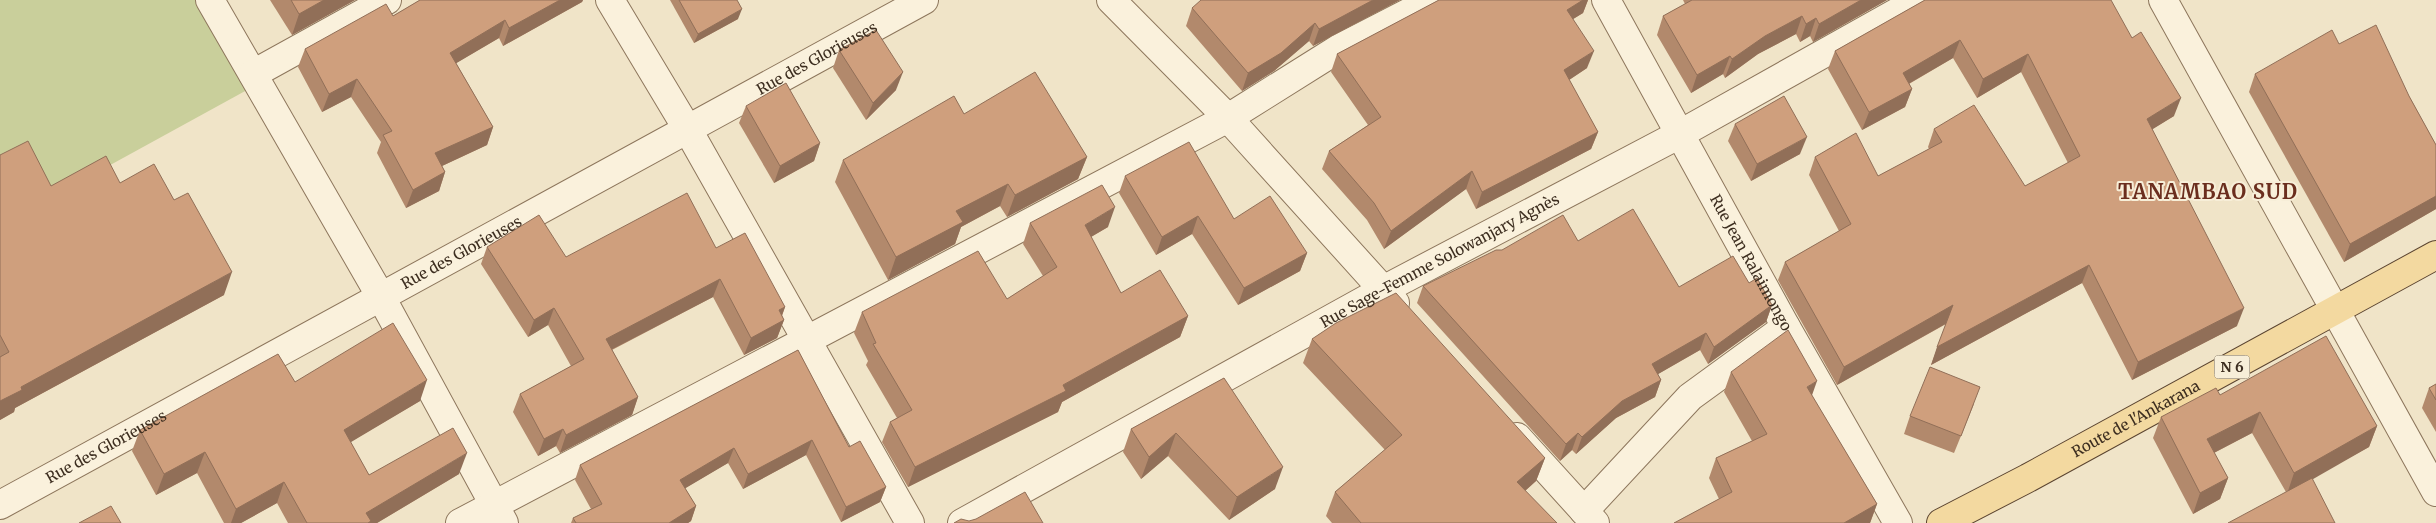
<svg xmlns="http://www.w3.org/2000/svg" width="2436" height="523" font-family="Merriweather,serif">
<style>
.green{fill:#c9cf9b}
.lines{fill:none;stroke-linecap:round;stroke-linejoin:round}
.minor-casing{stroke:#8d765c;stroke-width:30}
.major-casing{stroke:#5b4430;stroke-width:30}
.minor{stroke:#faf1dc;stroke-width:28}
.major{stroke:#f3d9a0;stroke-width:28}
.wall{fill:#b2896c}
.shaded-wall{fill:#916f58}
.building{fill:#cf9f7d;stroke:#916f58}
.labels{text-anchor:middle;stroke-width:4;stroke-linejoin:round;paint-order:stroke}
.shield{fill:#f7eed8;stroke:#756857;stroke-width:1}
.shield-label{font-size:14px;font-weight:bold;fill:#3d2e20}
.street-label{font-size:15px;fill:#3d2e20;stroke:#f7eed8}
.district-label{font-size:20px;font-weight:bold;letter-spacing:1px;fill:#6b2e1e;stroke:#f7eed8}
</style>
<rect width="100%" height="100%" fill="#f0e4c8"/>
<polygon class="green" points="0,0 197,0 247,90 10,220 0,201"/>
<g class="lines">
<defs>
<g id="minor">
<polyline points="210,0 381,297 504,523"/>
<polyline points="610,0 688,130 910,523"/>
<polyline points="1111,0 1228,118 1395,303"/>
<path id="s1" d="M1606 0 1786 327 1898 523"/>
<polyline points="2163,0 2436,492"/>
<polyline points="253,74 387,0"/>
<polyline points="1517,437 1595,523"/>
<path id="s2" d="M0 505 924 0"/>
<polyline points="1584,511 1690,397 1786,327"/>
<polyline points="460,523 1228,118 1338,49 1433,0"/>
<path id="s3" d="M962 523 1383 290 1680 134 1919 0"/>
</g>
<g id="major">
<path id="s4" d="M1941 523 2028 478 2436 255"/>
</g>
</defs>
<use href="#minor" class="minor-casing"/>
<use href="#major" class="major-casing"/>
<use href="#minor" class="minor"/>
<use href="#major" class="major"/>
</g>
<g class="wall">
<polygon points="270,0 355,0 292,35"/>
<polygon points="420,0 583,0 582,2 503,46 499,38 456,63 493,127 487,145 442,166 445,172 439,191 406,208 377,153 381,142 351,97 322,112 298,67 305,49 393,16"/>
<polygon points="670,0 737,0 738,19 694,43"/>
<polygon points="1400,0 1313,46 1309,41 1274,71 1242,91 1186,26 1192,8"/>
<polygon points="1439,0 1588,0 1583,13 1573,19 1587,68 1569,80 1598,132 1591,149 1476,209 1466,189 1384,249 1367,220 1322,169 1329,151 1368,125 1331,72 1337,54"/>
<polygon points="1683,0 1887,0 1813,42 1810,36 1800,42 1796,34 1758,54 1725,78 1723,74 1691,93 1657,35 1663,16 1685,4"/>
<polygon points="1925,0 2174,116 2152,129 2237,326 2132,380 2082,283 1931,365 1946,324 1837,385 1778,280 1785,262 1839,231 1809,175 1815,157 1878,176 1929,149 1928,147 1934,129 2025,186 2068,163 2021,72 1977,98 1953,58 1909,84 1912,89 1905,107 1862,130 1828,69 1835,51"/>
<polygon points="2339,44 2409,96 2436,145 2436,209 2344,262 2249,92 2255,74"/>
<polygon points="839,50 896,90 866,120 833,68"/>
<polygon points="746,106 820,143 814,161 774,183 739,123"/>
<polygon points="964,114 1087,157 1078,179 1007,217 1000,206 961,227 955,244 888,280 835,182 843,160"/>
<polygon points="1735,124 1800,154 1751,181 1728,141"/>
<polygon points="0,155 51,186 120,183 224,295 15,408 14,412 0,420"/>
<polygon points="1125,176 1234,219 1307,253 1300,271 1238,305 1192,234 1156,255 1119,193"/>
<polygon points="1030,223 1108,227 1091,237 1121,293 1188,316 1180,337 1062,402 1058,412 908,487 882,442 890,422 897,418 866,365 868,361 854,333 862,312 1007,299 1043,276 1023,244"/>
<polygon points="1578,241 1679,287 1772,305 1766,322 1708,364 1700,350 1658,374 1661,380 1655,397 1616,418 1576,454 1572,450 1560,461 1417,303 1423,286 1502,250"/>
<polygon points="487,247 566,257 716,248 785,307 782,316 784,320 777,338 744,355 713,297 612,350 638,397 632,415 560,453 556,446 538,456 513,412 520,394 571,366 548,325 528,337 481,264"/>
<polygon points="1312,339 1545,458 1536,481 1525,491 1557,523 1332,523 1326,516 1335,492 1385,450 1303,363"/>
<polygon points="798,350 849,447 886,487 880,502 841,522 806,455 743,489 728,463 685,488 696,506 691,521 688,523 571,523 573,518 591,509 575,480 580,465"/>
<polygon points="1731,372 1812,396 1877,504 1870,523 1674,523 1719,499 1709,478 1716,458 1752,441 1724,392"/>
<polygon points="1224,378 1275,489 1229,520 1168,456 1141,479 1123,452 1131,429"/>
<polygon points="295,382 420,401 350,442 369,475 459,474 377,523 288,523 277,503 241,523 224,523 197,473 156,495 132,451 140,430"/>
<polygon points="2436,384 2436,432 2422,408 2429,388"/>
<polygon points="2220,395 2377,426 2369,447 2286,492 2252,433 2214,453 2228,478 2220,499 2193,514 2153,438 2161,417"/>
<polygon points="1974,404 1954,453 1904,434 1910,416"/>
</g>
<g class="shaded-wall">
<polygon points="324,0 355,0 292,35 299,14"/>
<polygon points="560,0 583,0 582,2 503,46 509,28"/>
<polygon points="1373,0 1400,0 1313,46 1319,29"/>
<polygon points="1583,0 1588,0 1583,13 1560,27 1567,10"/>
<polygon points="1861,0 1887,0 1813,42 1819,24"/>
<polygon points="742,9 738,19 694,43 698,34"/>
<polygon points="1802,16 1796,34 1758,54 1725,78 1732,59 1765,36"/>
<polygon points="1816,18 1810,36 1800,42 1806,24"/>
<polygon points="505,20 499,38 443,71 450,53"/>
<polygon points="1315,23 1309,41 1274,71 1242,91 1248,73"/>
<polygon points="1960,40 1953,58 1896,91 1903,73"/>
<polygon points="1594,51 1587,68 1557,88 1564,70"/>
<polygon points="2028,54 2021,72 1977,98 1983,79"/>
<polygon points="1730,56 1723,74 1691,93 1697,75"/>
<polygon points="903,72 896,90 866,120 873,103"/>
<polygon points="357,79 351,97 322,112 329,94"/>
<polygon points="1912,89 1905,107 1862,130 1869,112"/>
<polygon points="2181,98 2174,116 2140,137 2147,119"/>
<polygon points="493,127 487,145 429,172 435,153"/>
<polygon points="1598,132 1591,149 1476,209 1482,192"/>
<polygon points="1807,137 1800,154 1751,181 1757,164"/>
<polygon points="820,143 814,161 774,183 780,166"/>
<polygon points="1087,157 1078,179 1007,217 1015,195"/>
<polygon points="1472,171 1466,189 1384,249 1391,231"/>
<polygon points="445,172 439,191 406,208 413,190"/>
<polygon points="1008,184 1000,206 961,227 955,244 888,280 896,257 956,211"/>
<polygon points="2436,196 2436,209 2344,262 2350,244"/>
<polygon points="1115,207 1108,227 1077,245 1085,225"/>
<polygon points="1198,216 1192,234 1156,255 1162,237"/>
<polygon points="1307,253 1300,271 1238,305 1244,288"/>
<polygon points="2089,265 2082,283 1931,365 1937,347"/>
<polygon points="232,272 224,295 15,408 14,412 0,420 0,401 21,387"/>
<polygon points="720,279 713,297 599,356 606,339"/>
<polygon points="1772,305 1766,322 1708,364 1714,347"/>
<polygon points="1953,305 1947,323 1837,385 1844,367"/>
<polygon points="785,307 779,323 784,320 777,338 744,355 751,338 779,310"/>
<polygon points="554,308 548,325 528,337 534,320"/>
<polygon points="2244,308 2237,326 2132,380 2138,362"/>
<polygon points="1188,316 1180,337 1062,402 1058,412 908,487 915,467"/>
<polygon points="1706,333 1700,350 1646,381 1652,364"/>
<polygon points="427,380 420,401 336,451 344,430"/>
<polygon points="1661,380 1655,397 1616,418 1576,454 1582,437 1622,401"/>
<polygon points="1817,381 1810,401 1807,387"/>
<polygon points="638,397 632,415 560,453 566,435"/>
<polygon points="2260,412 2252,433 2200,460 2207,439"/>
<polygon points="2377,426 2369,447 2287,494 2294,473"/>
<polygon points="563,429 556,446 538,456 544,439"/>
<polygon points="1176,433 1168,456 1141,479 1149,457"/>
<polygon points="1578,433 1572,450 1560,461 1566,444"/>
<polygon points="812,440 806,455 743,489 748,474"/>
<polygon points="734,448 728,463 674,495 680,480"/>
<polygon points="205,452 197,473 156,495 164,474"/>
<polygon points="467,453 459,474 377,523 363,523 366,513"/>
<polygon points="1545,458 1536,481 1508,506 1517,482"/>
<polygon points="1283,467 1275,489 1229,520 1237,497"/>
<polygon points="2228,478 2220,499 2193,514 2200,493"/>
<polygon points="284,482 277,503 241,523 231,523 236,509"/>
<polygon points="886,487 880,502 841,522 846,507"/>
<polygon points="1877,504 1870,523 1844,523"/>
<polygon points="696,506 691,521 688,523 669,523"/>
</g>
<g class="building">
<polygon points="291,0 324,0 299,14"/>
<polygon points="420,0 560,0 509,28 505,20 450,53 493,127 435,153 445,172 413,190 383,135 392,131 357,79 329,94 305,49 386,4 393,16"/>
<polygon points="679,0 737,0 742,9 698,34"/>
<polygon points="1201,0 1373,0 1319,29 1315,23 1281,53 1248,73 1192,8"/>
<polygon points="1439,0 1583,0 1567,10 1594,51 1564,70 1598,132 1482,192 1472,171 1391,231 1374,203 1329,151 1381,117 1337,54"/>
<polygon points="1692,0 1861,0 1819,24 1816,18 1806,24 1802,16 1765,36 1732,59 1730,56 1697,75 1663,16"/>
<polygon points="1925,0 2111,0 2132,38 2141,32 2181,98 2147,119 2244,308 2138,362 2089,265 1937,347 1953,305 1844,367 1785,262 1851,224 1815,157 1856,133 1878,176 1942,142 1934,129 1974,105 2025,186 2080,156 2028,54 1983,79 1960,40 1903,73 1912,89 1869,112 1835,51"/>
<polygon points="2376,25 2409,96 2436,145 2436,196 2350,244 2255,74 2332,30 2339,44"/>
<polygon points="876,30 903,72 873,103 839,50"/>
<polygon points="1035,72 1087,157 1015,195 1008,184 956,211 963,222 896,257 843,160 954,96 964,114"/>
<polygon points="786,83 820,143 780,166 746,106"/>
<polygon points="1784,96 1807,137 1757,164 1735,124"/>
<polygon points="28,141 51,186 106,156 120,183 154,164 174,200 188,193 232,272 21,387 22,390 0,401 0,357 9,352 0,335 0,155"/>
<polygon points="1189,142 1234,219 1270,196 1307,253 1244,288 1198,216 1162,237 1125,176"/>
<polygon points="1102,185 1115,207 1085,225 1121,293 1160,270 1188,316 1063,385 1066,391 915,467 890,422 912,410 873,344 876,343 862,312 978,251 1007,299 1057,267 1030,223"/>
<polygon points="687,193 716,248 745,233 785,307 779,310 784,320 751,338 720,279 606,339 638,397 566,435 563,429 544,439 520,394 584,359 554,308 534,320 487,247 539,215 566,257"/>
<polygon points="1633,209 1679,287 1733,256 1749,283 1757,278 1772,305 1714,347 1706,333 1652,364 1661,380 1622,401 1582,437 1578,433 1566,444 1423,286 1496,250 1502,250 1563,215 1578,241"/>
<polygon points="1396,293 1545,458 1517,482 1557,523 1361,523 1335,492 1402,435 1312,339 1336,323"/>
<polygon points="393,323 427,380 344,430 369,475 453,428 467,453 366,513 371,521 368,523 307,523 284,482 236,509 205,452 164,474 140,430 278,354 295,382"/>
<polygon points="1788,330 1817,381 1807,387 1877,504 1844,523 1674,523 1732,492 1716,458 1767,434 1731,372"/>
<polygon points="2326,336 2377,426 2294,473 2260,412 2207,439 2228,478 2200,493 2161,417 2216,388 2220,395"/>
<polygon points="798,350 849,447 860,441 886,487 846,507 812,440 748,474 734,448 680,480 696,506 669,523 576,523 573,518 602,504 580,465"/>
<polygon points="1930,367 1980,387 1961,436 1910,416"/>
<polygon points="1224,378 1283,467 1237,497 1176,433 1149,457 1131,429"/>
<polygon points="2436,384 2436,400 2429,388"/>
<polygon points="2312,478 2335,523 2228,523"/>
<polygon points="1025,492 1043,523 954,523 961,519 969,521 976,519"/>
<polygon points="111,506 121,523 79,523"/>
</g>
<g class="labels">
<rect class="shield" x="2214.5" y="355.5" width="35" height="23" rx="4"/>
<g class="shield-label">
<text x="2232" y="372">N 6</text>
</g>
<g class="street-label">
<text dy="5" stroke="none"><textPath href="#s2" startOffset="931">Rue des Glorieuses</textPath></text>
<text dy="5" stroke="none"><textPath href="#s2" startOffset="526">Rue des Glorieuses</textPath></text>
<text dy="5" stroke="none"><textPath href="#s3" startOffset="545">Rue Sage-Femme Solowanjary Agnès</textPath></text>
<text dy="5" stroke="none"><textPath href="#s1" startOffset="300">Rue Jean Ralaimongo</textPath></text>
<text dy="5" stroke="none"><textPath href="#s4" startOffset="221">Route de l'Ankarana</textPath></text>
<text dy="5" stroke="none"><textPath href="#s2" startOffset="121">Rue des Glorieuses</textPath></text>
</g>
<g class="district-label">
<text x="2208" y="199">TANAMBAO SUD</text>
</g>
</g>
</svg>
